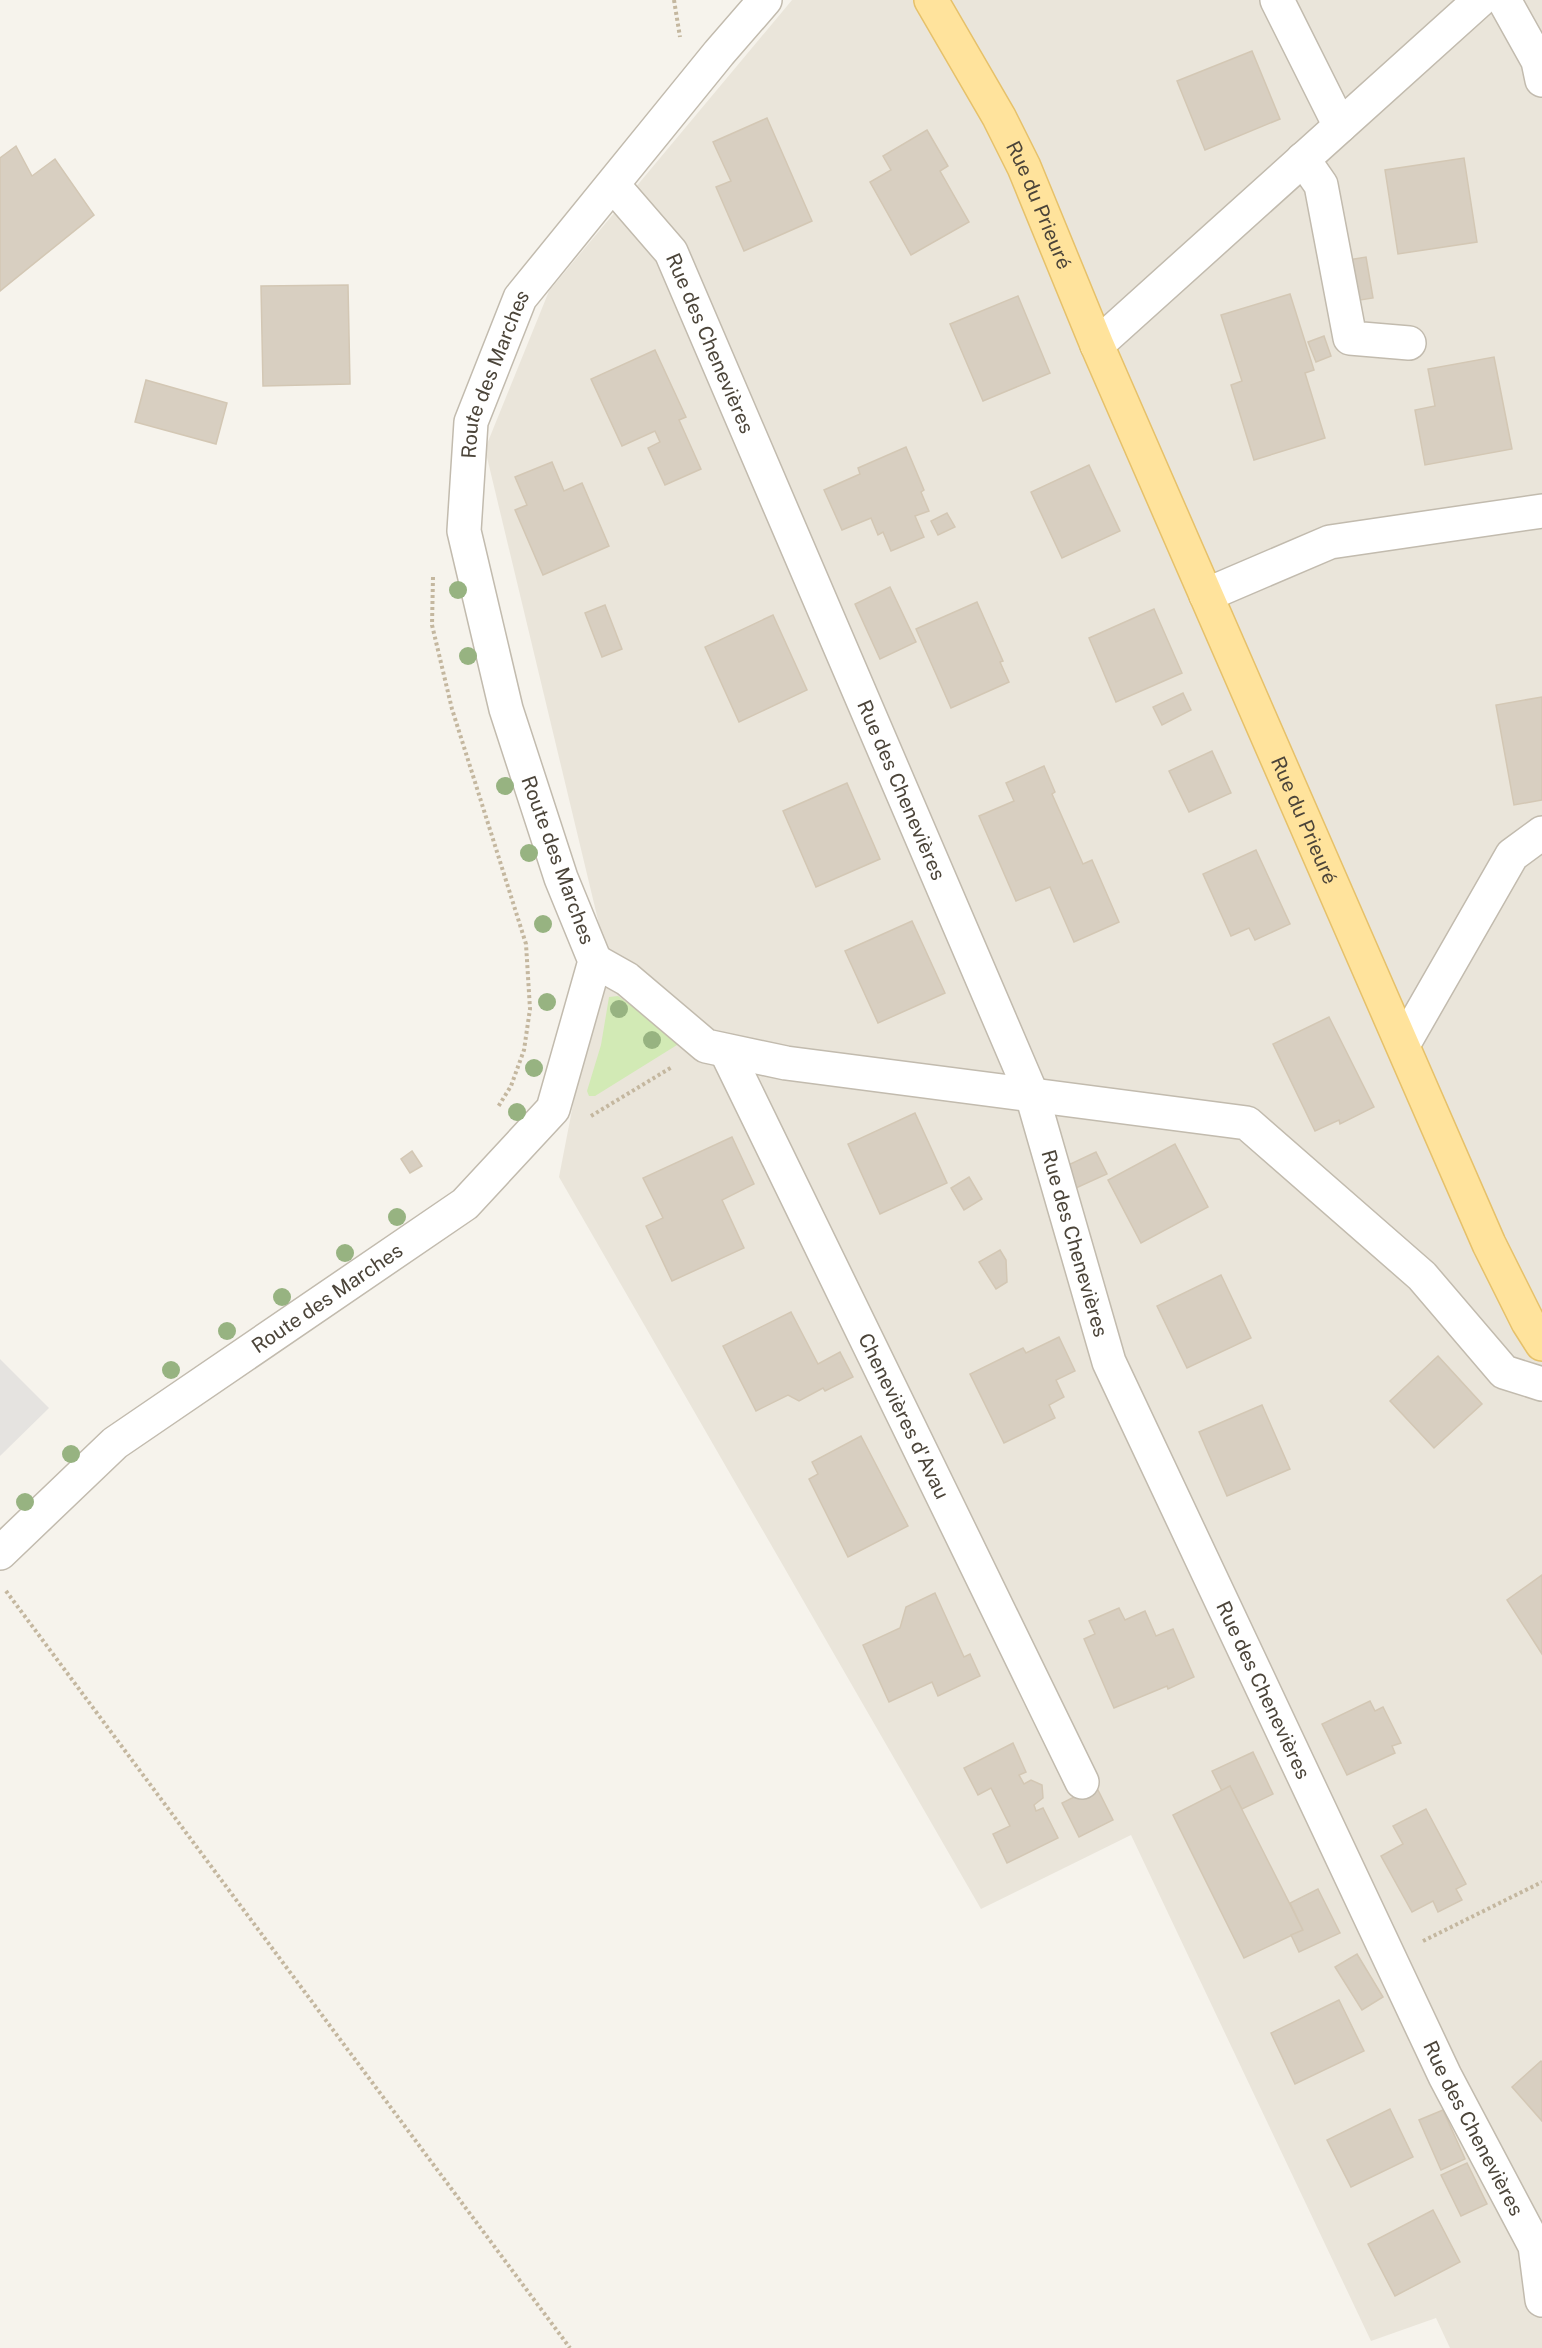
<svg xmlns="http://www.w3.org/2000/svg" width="1542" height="2348" font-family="'Public Sans',sans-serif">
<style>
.residential{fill:#eae5da}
.green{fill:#d2eab5}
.parking{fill:#e5e3e0}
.building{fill:#d8cfc1;stroke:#d3c7b4;stroke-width:1.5}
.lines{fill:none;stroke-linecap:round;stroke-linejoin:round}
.minor-casing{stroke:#c2bbae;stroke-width:36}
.major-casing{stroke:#e6c16a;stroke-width:36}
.path{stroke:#c4b79f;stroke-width:4;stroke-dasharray:3 3;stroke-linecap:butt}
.minor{stroke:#fff;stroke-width:33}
.major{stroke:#ffe39c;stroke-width:33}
.tree{fill:#97b381}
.labels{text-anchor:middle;stroke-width:4.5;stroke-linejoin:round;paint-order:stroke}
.street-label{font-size:20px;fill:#4b4439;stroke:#fff}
</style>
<rect width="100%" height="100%" fill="#f6f3ec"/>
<polygon class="residential" points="792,0 1542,0 1542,2348 1450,2348 1436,2318 1371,2341 1131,1835 981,1909 559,1177 604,945 485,449 549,291"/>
<polygon class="green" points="618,996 676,1038 677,1045 595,1096 589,1096 587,1091 601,1045 609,997"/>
<polygon class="parking" points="0,1359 49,1408 0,1456"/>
<g class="building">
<polygon points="1252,51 1280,119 1205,150 1177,81"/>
<polygon points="767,118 812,221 744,251 716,187 731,181 713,142"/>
<polygon points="927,130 948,166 940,171 969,222 911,255 870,182 891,170 883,156"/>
<polygon points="16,146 32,176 55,159 94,215 0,291 0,158"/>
<polygon points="1464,158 1477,242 1398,254 1385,170"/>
<polygon points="1366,257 1373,298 1348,302 1341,261"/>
<polygon points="348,285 350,384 263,386 261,286"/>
<polygon points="1290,294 1314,370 1305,373 1325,438 1254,460 1231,385 1242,381 1221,315"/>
<polygon points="1018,296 1050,373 983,401 950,324"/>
<polygon points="1324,336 1331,356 1316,362 1308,342"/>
<polygon points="655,350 686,417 679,420 701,469 665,485 648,448 660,442 655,431 622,446 591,379"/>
<polygon points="1494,357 1512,449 1425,465 1415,410 1435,406 1428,369"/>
<polygon points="146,380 227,403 216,444 135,422"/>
<polygon points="906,447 924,490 921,492 929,511 915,516 924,537 891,551 883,532 878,535 871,518 842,530 824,490 860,474 858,468"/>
<polygon points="552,462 564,491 582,483 609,546 543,575 515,510 527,505 515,477"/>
<polygon points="1089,465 1120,531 1062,558 1031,492"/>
<polygon points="947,513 955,527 938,535 931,521"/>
<polygon points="890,587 916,642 880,659 855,604"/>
<polygon points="977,602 1003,661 1000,662 1009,682 951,708 916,629"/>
<polygon points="605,605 622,649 602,657 585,613"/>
<polygon points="1154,609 1182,673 1116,702 1089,638"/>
<polygon points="773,615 807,690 739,722 705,647"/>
<polygon points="1183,693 1191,710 1162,725 1153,707"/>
<polygon points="1542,697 1542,800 1514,805 1496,705"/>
<polygon points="1212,751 1231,793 1189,812 1169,771"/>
<polygon points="1044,766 1055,792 1052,794 1083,864 1092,860 1119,922 1074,942 1050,887 1016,901 979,816 1014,801 1006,783"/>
<polygon points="847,783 880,859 816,887 783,811"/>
<polygon points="1256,850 1290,924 1255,940 1249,928 1231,936 1203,874"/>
<polygon points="912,921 945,993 878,1023 845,951"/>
<polygon points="1329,1017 1374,1107 1340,1124 1339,1120 1315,1131 1273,1044"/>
<polygon points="915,1113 947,1183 880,1214 848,1144"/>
<polygon points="732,1137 754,1184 722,1200 744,1248 672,1281 646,1226 663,1218 643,1178"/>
<polygon points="1175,1144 1208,1207 1141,1243 1108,1180"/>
<polygon points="412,1151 422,1166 410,1173 401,1159"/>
<polygon points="1096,1152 1107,1174 1076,1188 1066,1166"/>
<polygon points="969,1177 982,1199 964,1210 951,1188"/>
<polygon points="1000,1250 1006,1260 1007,1282 996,1289 979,1262"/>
<polygon points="1221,1275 1251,1338 1187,1368 1157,1306"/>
<polygon points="791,1312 818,1364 840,1352 853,1377 825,1391 823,1388 799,1401 788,1395 756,1411 723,1346"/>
<polygon points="1059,1337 1075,1371 1056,1380 1064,1397 1049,1405 1055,1418 1004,1443 970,1374 1023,1348 1026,1353"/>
<polygon points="1438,1356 1482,1404 1434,1448 1390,1401"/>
<polygon points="1262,1405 1290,1469 1227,1496 1199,1432"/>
<polygon points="861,1436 908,1526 848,1557 809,1479 818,1474 812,1462"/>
<polygon points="1542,1575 1542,1654 1507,1600"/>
<polygon points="935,1593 964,1657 970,1654 980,1676 938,1696 932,1682 889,1702 863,1645 900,1628 906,1607"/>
<polygon points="1119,1608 1125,1620 1145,1611 1156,1636 1173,1629 1194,1677 1168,1689 1167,1686 1114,1708 1084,1639 1095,1634 1089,1621"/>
<polygon points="1370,1701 1375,1711 1383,1707 1401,1743 1392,1746 1395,1753 1347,1775 1322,1724"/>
<polygon points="1013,1743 1026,1772 1019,1775 1024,1784 1031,1780 1042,1785 1043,1798 1034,1805 1036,1811 1043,1808 1058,1838 1007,1863 993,1834 1010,1826 991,1788 978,1795 964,1768"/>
<polygon points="1253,1752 1273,1794 1242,1809 1230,1786 1222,1791 1212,1771"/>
<polygon points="1096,1786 1113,1820 1079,1837 1062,1803"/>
<polygon points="1230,1786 1303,1930 1244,1958 1173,1815"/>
<polygon points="1426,1809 1466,1884 1456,1889 1462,1900 1438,1912 1433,1901 1412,1912 1381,1856 1403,1844 1393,1826"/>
<polygon points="1318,1889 1340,1933 1299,1952 1291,1935 1303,1930 1290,1903"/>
<polygon points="1357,1954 1383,1997 1362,2010 1335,1967"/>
<polygon points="1339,2000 1364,2051 1295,2084 1271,2033"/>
<polygon points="1541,2061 1542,2062 1542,2121 1512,2087"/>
<polygon points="1390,2109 1413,2157 1351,2187 1327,2140"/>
<polygon points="1443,2110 1465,2159 1441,2170 1419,2120"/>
<polygon points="1467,2163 1487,2204 1461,2216 1441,2175"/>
<polygon points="1433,2210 1460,2262 1395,2296 1368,2244"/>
</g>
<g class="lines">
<defs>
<g id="minor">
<polyline points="1277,0 1340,126"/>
<polyline points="1504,0 1538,61 1542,80"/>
<polyline points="1303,159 1321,185 1350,338 1409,343"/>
<path id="s1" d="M613 185 671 252 1032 1095 1109 1362 1445 2076 1535 2246 1542 2300"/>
<polyline points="1097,345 1480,0"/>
<polyline points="1206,595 1330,542 1542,511"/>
<polyline points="595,961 627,979 706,1046 786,1063 1247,1123 1422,1276 1504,1372 1542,1384"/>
<polyline points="1403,1045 1512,855 1542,833"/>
<path id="s2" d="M726 1051 1082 1782"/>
<path id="s3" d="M0 1553 115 1443 465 1204 553 1109 595 961 561 878 506 709 464 531 471 422 520 298 719 53 765 0"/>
</g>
<g id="major">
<path id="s4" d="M931 0 999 117 1024 167 1097 345 1489 1244 1528 1322 1542 1344"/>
</g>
</defs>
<use href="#minor" class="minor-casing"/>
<use href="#major" class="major-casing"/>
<g class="path">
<polyline points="674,0 680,37"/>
<polyline points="433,577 432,625 452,709 526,944 530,1009 524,1050 511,1086 498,1107"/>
<polyline points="591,1116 672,1067"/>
<polyline points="6,1591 570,2348"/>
<polyline points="1423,1941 1542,1882"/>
</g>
<use href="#minor" class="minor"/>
<use href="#major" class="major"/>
</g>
<g class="tree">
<circle cx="458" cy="590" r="9"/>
<circle cx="468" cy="656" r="9"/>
<circle cx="505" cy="786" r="9"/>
<circle cx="529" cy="853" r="9"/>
<circle cx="543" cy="924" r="9"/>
<circle cx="547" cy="1002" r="9"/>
<circle cx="619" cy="1009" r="9"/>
<circle cx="652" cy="1040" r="9"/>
<circle cx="534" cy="1068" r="9"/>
<circle cx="517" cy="1112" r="9"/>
<circle cx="397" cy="1217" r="9"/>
<circle cx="345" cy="1253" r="9"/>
<circle cx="282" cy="1297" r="9"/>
<circle cx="227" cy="1331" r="9"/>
<circle cx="171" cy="1370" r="9"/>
<circle cx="71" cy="1454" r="9"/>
<circle cx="25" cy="1502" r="9"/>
</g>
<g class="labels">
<g class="street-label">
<text dy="7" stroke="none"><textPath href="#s4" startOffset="232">Rue du Prieuré</textPath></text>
<text dy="7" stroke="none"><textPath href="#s1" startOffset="188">Rue des Chenevières</textPath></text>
<text dy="7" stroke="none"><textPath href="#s3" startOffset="1478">Route des Marches</textPath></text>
<text dy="7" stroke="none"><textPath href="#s1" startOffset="674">Rue des Chenevières</textPath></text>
<text dy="7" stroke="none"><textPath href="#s4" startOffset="902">Rue du Prieuré</textPath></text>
<text transform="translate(558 860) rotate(70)" y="7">Route des Marches</text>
<text dy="7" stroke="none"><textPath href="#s1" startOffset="1160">Rue des Chenevières</textPath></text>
<text dy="7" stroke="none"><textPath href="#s3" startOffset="416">Route des Marches</textPath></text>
<text dy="7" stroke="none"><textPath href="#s2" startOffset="406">Chenevières d'Avau</textPath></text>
<text dy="7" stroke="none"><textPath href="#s1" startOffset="1646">Rue des Chenevières</textPath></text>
<text dy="7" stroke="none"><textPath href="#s1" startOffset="2132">Rue des Chenevières</textPath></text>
</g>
</g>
</svg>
